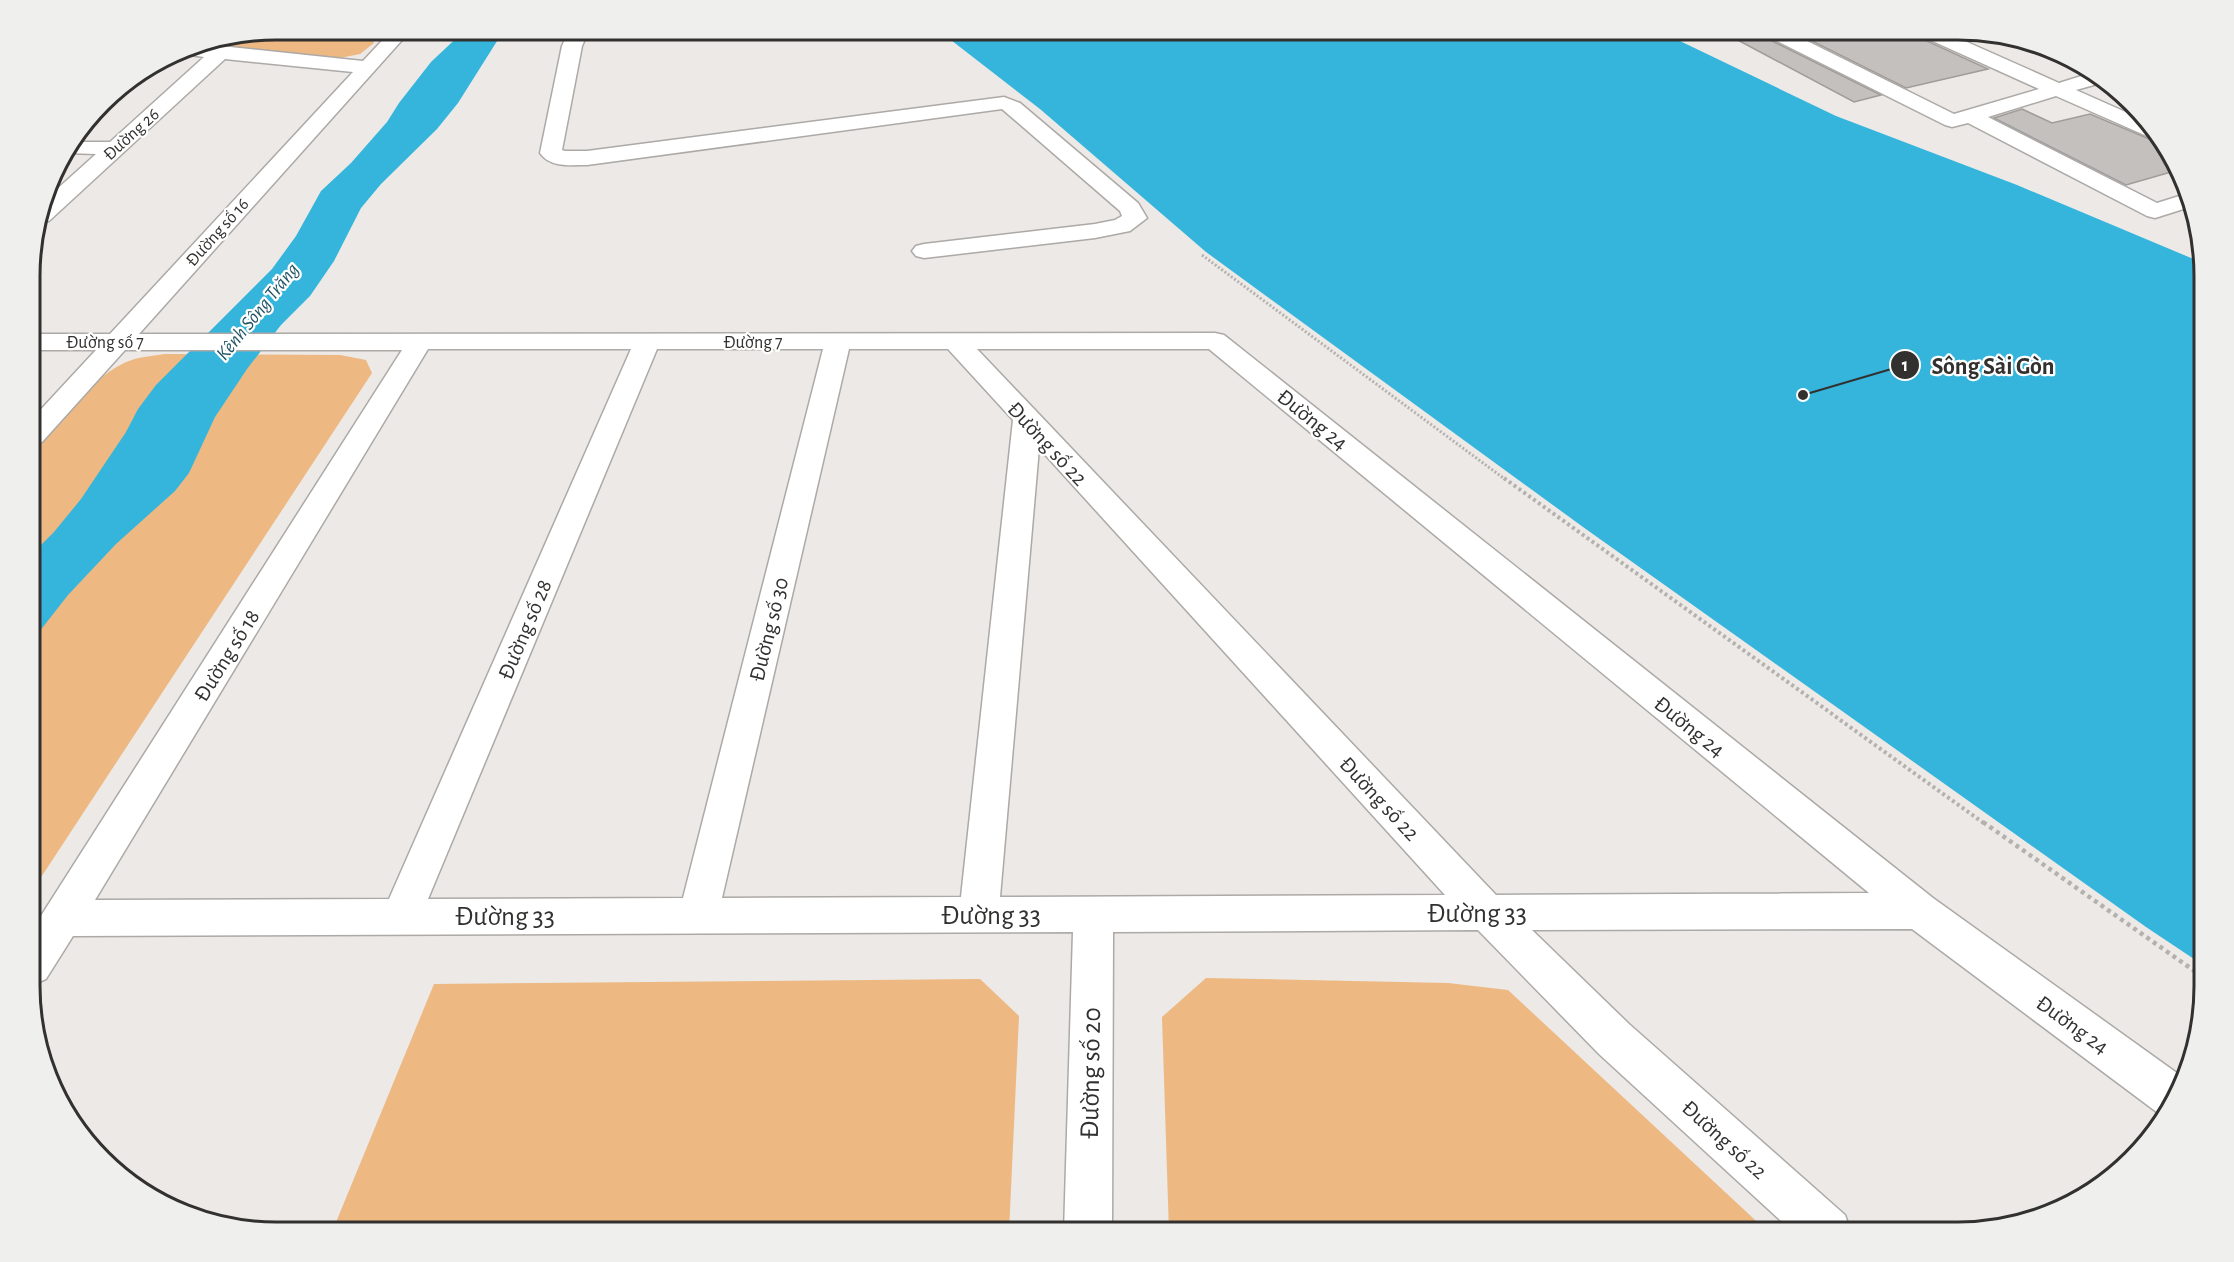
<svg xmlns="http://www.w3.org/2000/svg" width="2234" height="1262" font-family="'Alegreya Sans',sans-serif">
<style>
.green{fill:#edb881}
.water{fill:#35b5dc}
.building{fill:#c3c0bd;stroke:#9f9c99;stroke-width:1.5}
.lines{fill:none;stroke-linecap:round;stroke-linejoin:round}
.minor-casing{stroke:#aca9a6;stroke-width:3}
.path-far2{stroke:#b4b2af;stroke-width:3;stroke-dasharray:2 2;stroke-linecap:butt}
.path-far1{stroke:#b4b2af;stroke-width:4;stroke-dasharray:3 3;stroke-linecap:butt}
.path{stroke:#b4b2af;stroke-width:4.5;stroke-dasharray:4 4;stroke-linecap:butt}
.minor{fill:#fff;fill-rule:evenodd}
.labels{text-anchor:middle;stroke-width:4.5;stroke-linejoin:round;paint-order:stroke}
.far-street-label{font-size:18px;fill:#323130;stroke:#fff}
.far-water-label{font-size:20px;font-style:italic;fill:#245768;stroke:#fff}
.street-label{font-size:22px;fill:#323130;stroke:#fff}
.near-street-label{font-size:27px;fill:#323130;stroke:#fff}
.rim{fill:none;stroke:#323130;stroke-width:3}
.leader{fill:none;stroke:#323130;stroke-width:2}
.callout-dot{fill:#323130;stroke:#fff;stroke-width:2}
.mark-label{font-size:18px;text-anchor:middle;font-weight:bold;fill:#fff}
.callout-label{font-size:24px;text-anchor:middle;font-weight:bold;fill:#323130;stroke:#fff;stroke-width:4.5;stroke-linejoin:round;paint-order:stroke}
</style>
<rect width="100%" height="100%" fill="#ece9e6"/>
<g class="green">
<polygon points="277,30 313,30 367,35 372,37 374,43 360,54 340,58 203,45"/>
<path d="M165 354 340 355 366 360 372 373 32 891V453C60 422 86 382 124 363 137 357 151 356 165 354Z"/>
<polygon points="1206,978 1448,983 1508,990 1768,1232 1169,1232 1162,1017"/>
<polygon points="980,979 1019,1016 1009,1232 332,1232 434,984"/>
</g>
<g class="water">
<polygon points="465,30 504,30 458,103 437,129 381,184 361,208 334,261 310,296 281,325 247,369 215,417 189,473 175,491 116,544 68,595 32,641 32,554 54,532 81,499 126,432 138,409 156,385 272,269 296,236 321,191 351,163 387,122 399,103 431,62"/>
<polygon points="938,30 1657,30 1836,116 2017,185 2203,263 2203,965 2146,927 1583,527 1206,252 1040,109"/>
</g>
<g class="building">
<polygon points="1719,30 1759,30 1762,36 1881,95 1854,102"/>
<polygon points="1790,30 1913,30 1916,36 1988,69 1906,88"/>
<polygon points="2022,109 2052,123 2090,114 2166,146 2178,170 2126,185 1994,118"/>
</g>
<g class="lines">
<defs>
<g id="minor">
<path d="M392 30H411L139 334 1215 333 1224 335 1933 898 2181 1076 2171 1108 2164 1116 2158 1113 1912 929 1532 930 1629 1024 1845 1215 1851 1232H1793L1599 1054 1478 930 1113 932 1112 1232H1064L1073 932 73 936 46 979 32 985V930L402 350H125L42 442 32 445V419L96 350H32V334H110L353 72 225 59 49 221 39 222 46 199 96 154 66 153 75 142H110L204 57 176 53C191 44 205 47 221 46L363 61ZM428 349H631L389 899 95 900ZM657 349H823L683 898 428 899ZM849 349H948L1013 420 961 897 722 898ZM977 349H1209L1869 893 1496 895ZM1039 448 1445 895 1000 897Z"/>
<path d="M569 30H589L582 46 562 150 565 151H587L1004 97 1020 103 1138 203 1147 218 1130 231 1095 238 924 258 916 256 912 251 916 246 924 244 1095 224 1115 220 1122 216 1120 211 1002 109 587 165C571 165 550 168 540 153L562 46Z"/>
<polygon points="1761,30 1785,30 1954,114 2039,89 1917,34 1915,30 1940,30 2059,83 2091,73 2101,83 2076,90 2139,118 2161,138 2149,137 2056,96 1988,117 2157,203 2189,193 2193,206 2155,218 2147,216 1968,123 1952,127 1945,125 1763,34"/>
</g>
</defs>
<use href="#minor" class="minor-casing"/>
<polyline class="path-far2" points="1202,255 1506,480"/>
<polyline class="path-far1" points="1504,478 1985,824"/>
<polyline class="path" points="1983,822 2203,977"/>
<use href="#minor" class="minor"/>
</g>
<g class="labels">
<g class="far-street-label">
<text transform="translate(131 134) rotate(-42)" y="6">Đường 26</text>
<text transform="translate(217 232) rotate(-48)" y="6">Đường số 16</text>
<text x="105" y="348">Đường số 7</text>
<text x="753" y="348">Đường 7</text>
</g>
<g class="far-water-label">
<text transform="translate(257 311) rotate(-51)" y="7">Kênh Sông Trăng</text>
</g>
<g class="street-label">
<text transform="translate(1313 419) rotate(39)" y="8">Đường 24</text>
<text transform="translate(1048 443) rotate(47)" y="8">Đường số 22</text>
<text transform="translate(524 629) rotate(-67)" y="8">Đường số 28</text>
<text transform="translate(768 629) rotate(-76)" y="8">Đường số 30</text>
<text transform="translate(226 655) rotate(-58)" y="8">Đường số 18</text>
<text transform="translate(1690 726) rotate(39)" y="8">Đường 24</text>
<text transform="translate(1380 798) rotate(47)" y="8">Đường số 22</text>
<text transform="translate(2073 1024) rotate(36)" y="8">Đường 24</text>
<text transform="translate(1725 1139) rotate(42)" y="8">Đường số 22</text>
</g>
<g class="near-street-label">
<text x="1477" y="922">Đường 33</text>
<text x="991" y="924">Đường 33</text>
<text x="505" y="925">Đường 33</text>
<text transform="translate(1090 1073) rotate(-89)" y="9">Đường số 20</text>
</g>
</g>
<path d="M0 0H2234V1262H0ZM276 40H1958A236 236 0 0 1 2194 276V986A236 236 0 0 1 1958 1222H276A236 236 0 0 1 40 986V276A236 236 0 0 1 276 40Z" fill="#efefee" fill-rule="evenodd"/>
<path class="rim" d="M276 40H1958A236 236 0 0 1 2194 276V986A236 236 0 0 1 1958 1222H276A236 236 0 0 1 40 986V276A236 236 0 0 1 276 40Z"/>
<path class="leader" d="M1803 395L1905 365"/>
<g class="callout-dot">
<circle cx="1803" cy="395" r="6"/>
<circle cx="1905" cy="365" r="15"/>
</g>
<g class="mark-label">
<text x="1905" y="371">1</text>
</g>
<g class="callout-label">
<text x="1993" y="374">Sông Sài Gòn</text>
</g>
</svg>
